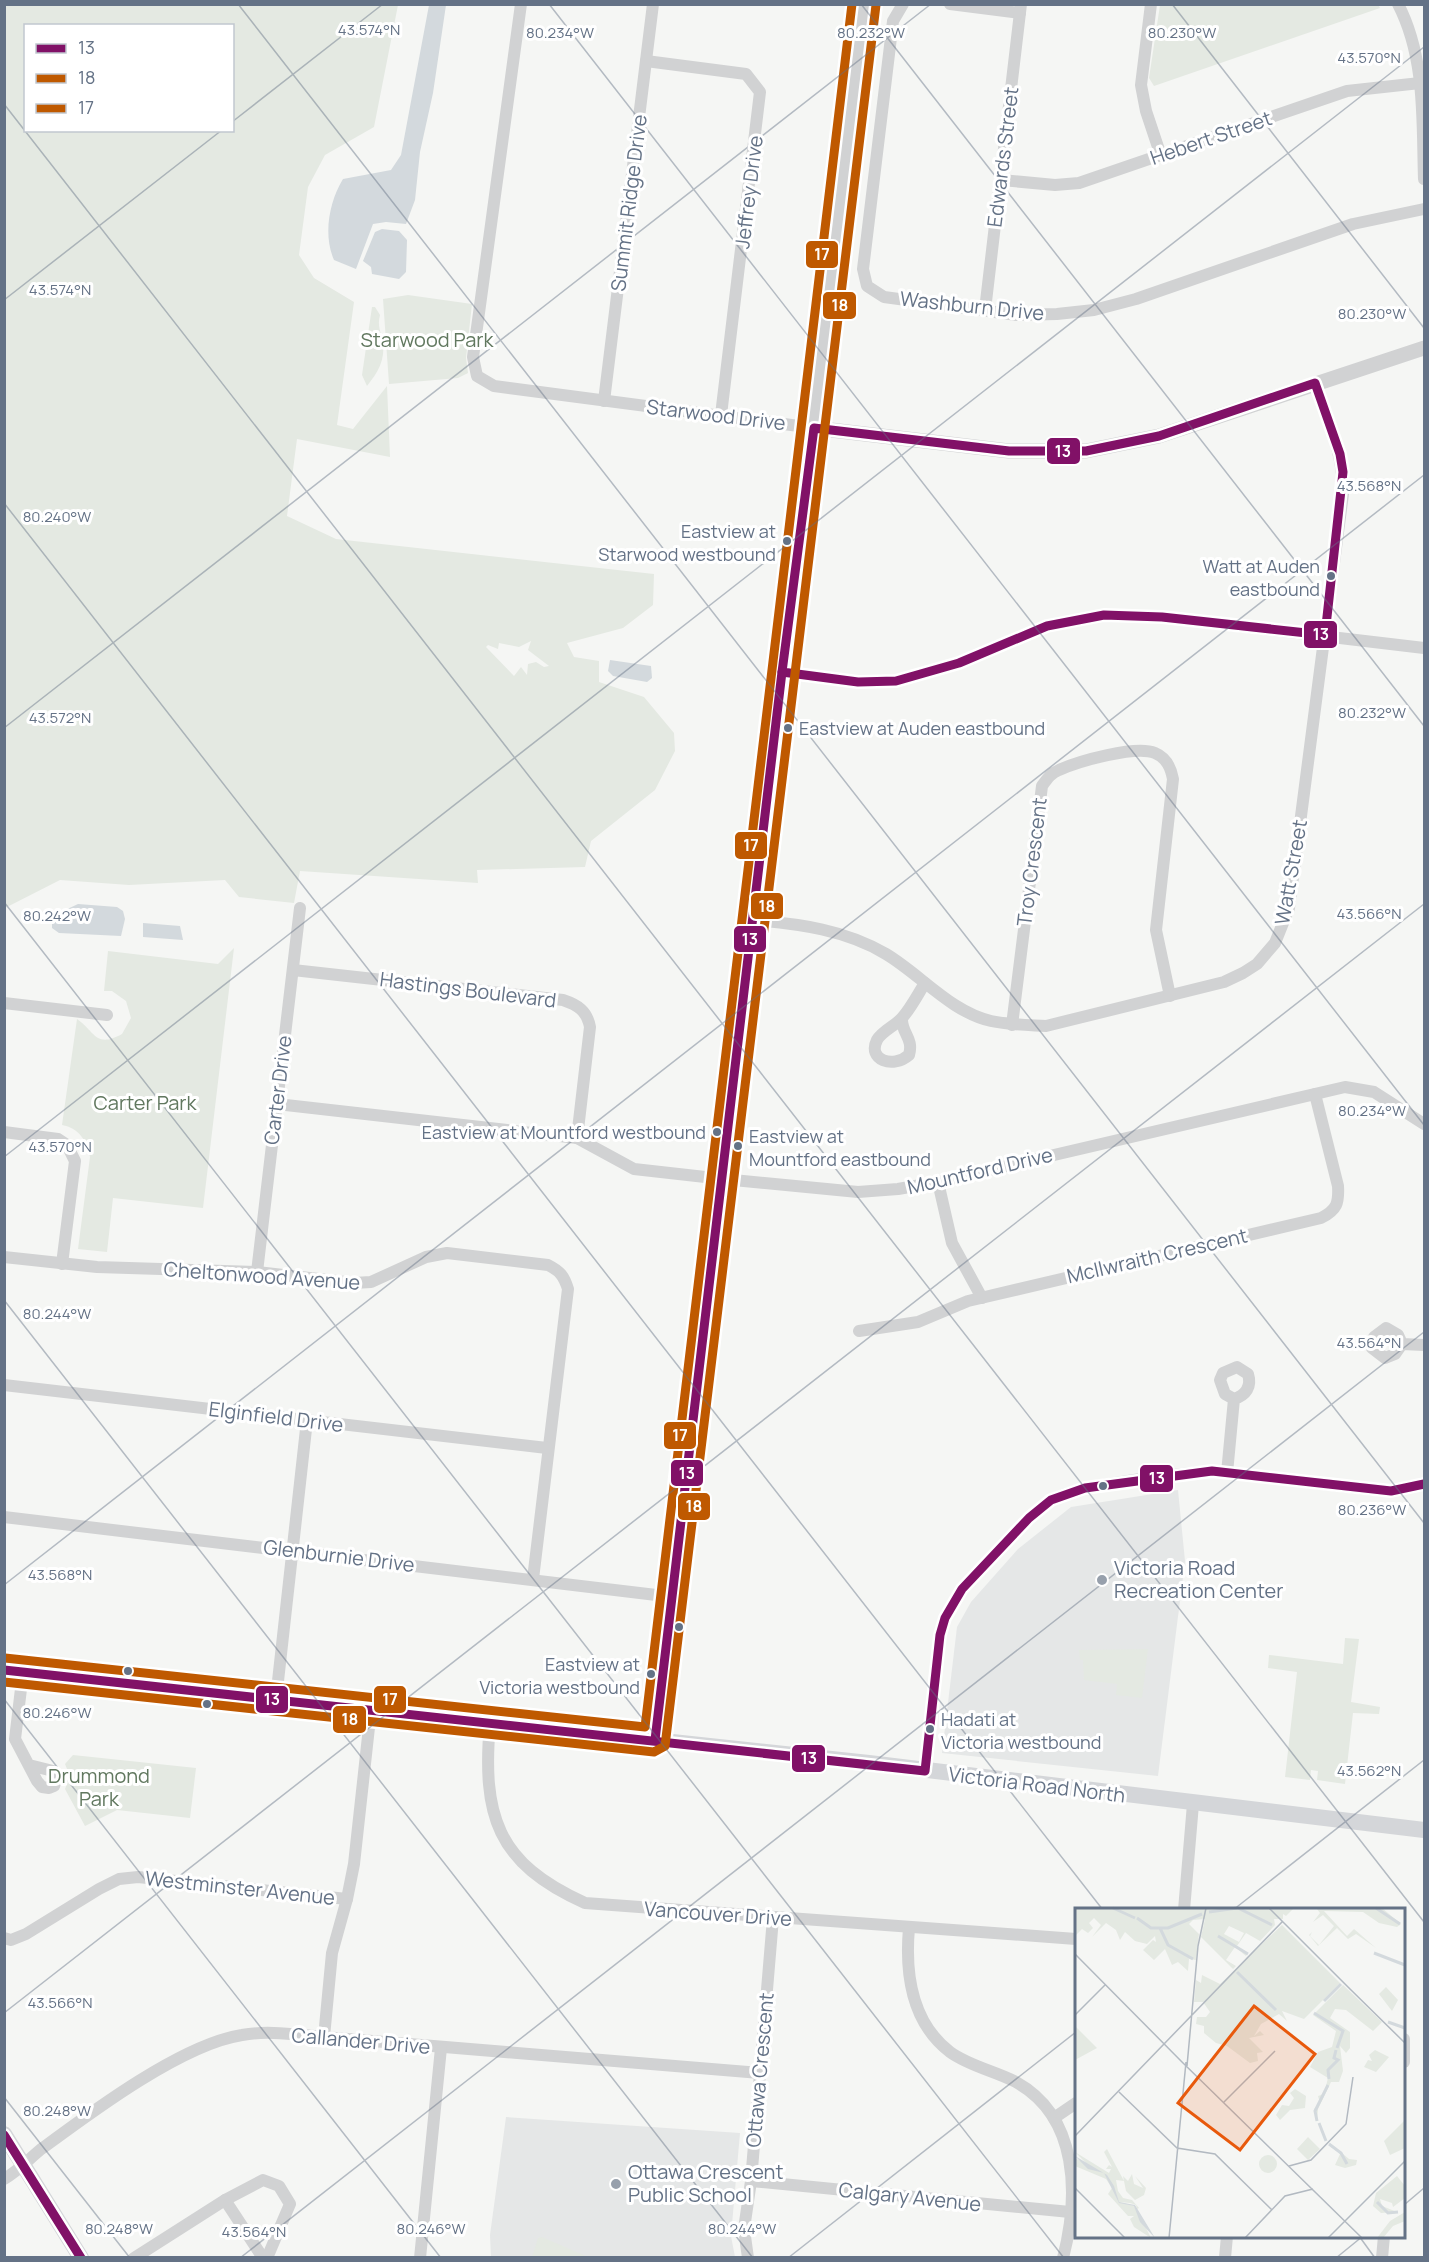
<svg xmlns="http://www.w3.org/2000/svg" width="1429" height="2262" font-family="Manrope,sans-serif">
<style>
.built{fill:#e5e7e7}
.green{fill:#e4e9e2;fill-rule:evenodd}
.water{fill:#d3d9dd}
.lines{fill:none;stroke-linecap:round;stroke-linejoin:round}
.minor{stroke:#d1d2d3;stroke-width:12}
.tertiary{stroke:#d1d2d3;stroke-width:15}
.secondary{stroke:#d4d6d9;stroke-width:16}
.bus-1-casing{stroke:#fff;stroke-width:14}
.bus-2-casing{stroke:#fff;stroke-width:14}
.bus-3-casing{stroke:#fff;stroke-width:14}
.bus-1{stroke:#811167;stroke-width:9}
.bus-2{stroke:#bf5900;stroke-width:9}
.bus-3{stroke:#bf5900;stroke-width:9}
.ticks{fill:none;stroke:#647286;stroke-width:1.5;stroke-opacity:0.45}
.bus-dot{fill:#647286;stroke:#fff;stroke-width:2}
.poi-dot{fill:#97a0ac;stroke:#fff;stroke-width:2}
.labels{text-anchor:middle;stroke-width:6;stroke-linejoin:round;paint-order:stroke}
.bus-label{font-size:18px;fill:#647286;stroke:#fff;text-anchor:end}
.street-label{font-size:20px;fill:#647286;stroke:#fff}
.park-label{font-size:20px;fill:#61785f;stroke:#fff}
.poi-label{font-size:20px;fill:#647286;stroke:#fff;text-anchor:start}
.inset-river{fill:none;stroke:#d3d9dd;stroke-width:3}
.inset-road{fill:none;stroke:#b2b9c1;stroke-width:1.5}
.view{fill:#e8590c;fill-opacity:0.15;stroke:#e8590c;stroke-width:3}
.inset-edge{fill:none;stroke:#647286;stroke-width:3}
.ticks-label{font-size:15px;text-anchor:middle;fill:#647286;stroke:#fff;stroke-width:6;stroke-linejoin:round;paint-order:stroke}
.line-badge{stroke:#fff;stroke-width:2}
.badge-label{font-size:16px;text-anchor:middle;font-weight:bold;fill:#fff}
</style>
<rect width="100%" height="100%" fill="#f5f6f4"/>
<g class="built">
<polygon points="1178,1490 1185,1561 1158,1776 942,1753 957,1627 971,1602 1018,1549 1071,1507"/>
<polygon points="506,2117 740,2133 731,2236 735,2257 491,2258 490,2235"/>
</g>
<g class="green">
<path d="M5 4 398 5 374 127 325 155 308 187 299 255 314 278 354 302 337 425 353 429 387 386 390 457 297 439 287 516 336 539 654 574 653 605 623 628 567 643 574 657 599 661V682L644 697 674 733 675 751 655 790 591 841 585 867 477 870 478 883 300 871 294 903 239 897 225 880 129 885 60 880 5 908ZM26 26H232V130H26ZM531 641 528 650 549 666 544 667 536 662 528 664 527 675 521 667 514 676 486 647 488 645 498 649 499 643 519 647Z"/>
<polygon points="1378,4 1380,8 1154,86 1149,78 1160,5"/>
<polygon points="408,295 472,304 466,358 468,373 458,378 389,384 383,299"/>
<path d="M372 307H375L380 315C377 326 381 332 383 343 385 361 378 372 367 386L362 375Z"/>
<path d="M234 948 203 1208 113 1198 107 1252 78 1249 90 1157C87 1141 79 1128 62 1125L77 1019C95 1031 95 1049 122 1034L131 1018 126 1001 112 991H104L108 951 218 964Z"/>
<polygon points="1345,1638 1359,1639 1351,1702 1380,1707 1379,1714 1353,1713 1345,1784 1317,1780 1318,1771 1311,1770 1310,1780 1285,1777 1297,1672 1268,1668 1269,1655 1343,1664"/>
<polygon points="1148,1649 1142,1698 1116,1695 1117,1684 1084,1680 1083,1660 1080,1660 1079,1650"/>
<polygon points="73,1755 196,1768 190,1818 117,1810 85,1826 65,1789 70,1776 65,1764"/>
<polygon points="542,2237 588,2257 532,2257 538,2238"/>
</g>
<g class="water">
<path d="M429 5H446L433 93 420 152 415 200 406 224 386 222 373 224 356 269 334 260C323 235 329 202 343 179L391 170 401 155Z"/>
<polygon points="382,229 399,231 407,240 406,272 399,279 372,274 371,267 363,261 375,232"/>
<polygon points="610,660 651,666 652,678 647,682 613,676 608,671"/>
<polygon points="78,904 117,907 123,911 125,919 121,936 59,933 52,928 52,921 61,912"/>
<polygon points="143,923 180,926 183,940 143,937"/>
</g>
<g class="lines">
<g class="minor">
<polyline points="521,4 473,357 477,376 494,386 814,428"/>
<polyline points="903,4 893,21 863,269 867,286 884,297 1017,315 1057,314 1094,310 1136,299 1353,224 1424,209"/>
<polyline points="950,4 1020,13"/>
<polyline points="1151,4 1141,85 1146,111 1161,156"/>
<path d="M1398 4C1426 58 1422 121 1424 179"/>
<polyline points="646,61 746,74 760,92 721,415"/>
<polyline points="1001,180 1055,185 1079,183 1347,91 1420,83"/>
<polyline points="985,310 1021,4"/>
<polyline points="604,401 653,4"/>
<polyline points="782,672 858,682 896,681 959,663 1047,626 1104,615 1162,617 1424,648"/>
<path d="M753 920C800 924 846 930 886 954 921 975 951 1012 991 1021 1009 1025 1027 1025 1046 1026L1224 982 1243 973 1257 964 1275 943 1289 908 1343 494C1344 455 1328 420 1315 383"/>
<path d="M293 970 563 1000C578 1005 587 1011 590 1027L577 1138"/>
<polyline points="4,1003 107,1015"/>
<path d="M902 1018C901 1033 914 1038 909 1055 893 1069 867 1060 877 1040 882 1031 895 1026 902 1018 911 1008 918 994 925 983"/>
<path d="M1012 1025 1042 786C1047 779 1051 773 1059 770 1079 761 1136 745 1155 753 1167 758 1171 768 1173 779L1156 930 1170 996"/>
<polyline points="277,1104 577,1138 634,1169 723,1179 858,1192 898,1189 938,1182 1345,1087 1374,1092 1424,1124"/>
<polyline points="4,1132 58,1139 67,1145 75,1161 62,1264"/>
<polyline points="938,1182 952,1243 982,1298"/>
<path d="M4 1257 97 1267 257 1272 354 1283 371 1282 426 1257 447 1253 548 1265C560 1271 564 1276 568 1289L533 1579"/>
<polyline points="257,1272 300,908"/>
<path d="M859 1331 918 1322 968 1301 1321 1218C1337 1210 1339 1203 1338 1186L1315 1094"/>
<polyline points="1402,1344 1395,1354 1385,1358 1372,1348 1374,1337 1386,1328 1398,1335 1402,1344 1424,1345"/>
<polyline points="4,1385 547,1448"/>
<path d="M1227 1473 1234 1399C1246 1395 1252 1387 1248 1374L1237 1367 1223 1373 1220 1380 1225 1394 1234 1399"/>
<polyline points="4,1517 673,1597"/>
<polyline points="23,1672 15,1739 37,1781 42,1787 49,1788 54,1786 57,1777 53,1771 29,1765"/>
<polyline points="276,1699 307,1420"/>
<path d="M490 1722C482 1815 496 1863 585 1903L1076 1939"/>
<polyline points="925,1771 940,1635 945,1618 962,1589 1029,1518 1051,1500 1063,1495 1085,1488 1153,1477 1212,1471 1376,1490 1391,1491 1424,1484"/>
<polyline points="1184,1910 1193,1804"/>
<path d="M909 1928C905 1973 911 2022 950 2052 969 2066 995 2071 1016 2082 1079 2117 1079 2196 1063 2258"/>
<polyline points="4,1938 11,1940 26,1934 99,1889 119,1879 138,1877 347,1899"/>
<polyline points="324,2037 332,1953 347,1899 354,1864 371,1709"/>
<polyline points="1404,2039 1404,2062"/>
<polyline points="1054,2118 1076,2103"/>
<path d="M4 2179C18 2171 28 2160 40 2150 90 2113 182 2044 242 2035 269 2030 297 2035 324 2037L760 2073"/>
<polyline points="751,2181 1070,2212"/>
<polyline points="225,2200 263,2258"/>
<polyline points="134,2258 225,2200 263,2180 279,2186 290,2204 267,2258"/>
<polyline points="420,2258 441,2048"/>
<polyline points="748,2258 744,2229 751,2181 773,1918"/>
<polyline points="1225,2258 1227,2236"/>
<polyline points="1382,2258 1384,2236"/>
</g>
<polyline class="tertiary" points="864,4 814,428 1009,451 1086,451 1159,436 1424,348"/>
<g class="secondary">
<polyline points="4,1670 869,1763 1424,1830"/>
<polyline points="655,1740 791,599 814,428"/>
<polyline points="4,2134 81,2258"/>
</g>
<defs>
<g id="bus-1">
<polygon points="1315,383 1340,454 1343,472 1325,635 1162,617 1104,615 1047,626 959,663 896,681 858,682 782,672 814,428 1009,451 1086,451 1159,436"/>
<polyline points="4,1670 925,1771 940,1635 945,1618 962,1589 1029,1518 1051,1500 1085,1488 1212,1471 1391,1491 1424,1484"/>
<polyline points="655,1740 782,672"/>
<polyline points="4,2135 81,2258"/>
</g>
<polyline id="bus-2" points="4,1682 654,1752 665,1746 876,5"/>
<polyline id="bus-3" points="5,1658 645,1727 852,4"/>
</defs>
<use href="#bus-1" class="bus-1-casing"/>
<use href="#bus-2" class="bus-2-casing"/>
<use href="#bus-3" class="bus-3-casing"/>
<use href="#bus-1" class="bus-1"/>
<use href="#bus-2" class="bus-2"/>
<use href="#bus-3" class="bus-3"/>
</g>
<path class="ticks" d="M238 4 1424 1523M549 4 1424 1125M861 4 1424 726M1172 4 1424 328M4 104 1424 1922M232 122 383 4M4 300 222 130M4 503 1103 1910M4 728 931 4M4 902 1064 2258M4 1157 1424 47M4 1300 753 2258M4 1585 1424 475M4 1699 441 2258M1233 1910 1424 1760M4 2013 1424 904M4 2097 130 2258M1404 2205 1424 2188M1359 2236 1375 2258M240 2258 1424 1332M788 2258 1076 2032M1336 2258 1363 2236"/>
<g class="bus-dot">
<circle cx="787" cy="541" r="5"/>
<circle cx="1331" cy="576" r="5"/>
<circle cx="788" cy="728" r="5"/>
<circle cx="717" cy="1132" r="5"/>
<circle cx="738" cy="1146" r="5"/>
<circle cx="1103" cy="1486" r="5"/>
<circle cx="679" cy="1627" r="5"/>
<circle cx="128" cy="1671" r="5"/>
<circle cx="651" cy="1674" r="5"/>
<circle cx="207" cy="1704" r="5"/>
<circle cx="930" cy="1729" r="5"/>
</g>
<g class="poi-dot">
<circle cx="1102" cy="1580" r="6"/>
<circle cx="616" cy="2184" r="6"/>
</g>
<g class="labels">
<g class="bus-label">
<text x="776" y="538">Eastview at<tspan x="776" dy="23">Starwood westbound</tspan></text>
<text x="1320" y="573">Watt at Auden<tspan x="1320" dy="23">eastbound</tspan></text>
<text x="799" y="735" text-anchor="start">Eastview at Auden eastbound</text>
<text x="706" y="1139">Eastview at Mountford westbound</text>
<text x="749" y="1143" text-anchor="start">Eastview at<tspan x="749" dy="23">Mountford eastbound</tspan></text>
<text x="640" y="1671">Eastview at<tspan x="640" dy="23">Victoria westbound</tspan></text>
<text x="941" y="1726" text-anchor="start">Hadati at<tspan x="941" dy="23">Victoria westbound</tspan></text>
</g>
<g class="street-label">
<text transform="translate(1211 138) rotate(-19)" y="7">Hebert Street</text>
<text transform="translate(1003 157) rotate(-83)" y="7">Edwards Street</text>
<text transform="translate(749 192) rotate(-83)" y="7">Jeffrey Drive</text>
<text transform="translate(629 203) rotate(-83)" y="7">Summit Ridge Drive</text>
<text transform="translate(972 306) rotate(6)" y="7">Washburn Drive</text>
<text transform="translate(716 415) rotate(7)" y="7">Starwood Drive</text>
<text transform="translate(1032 862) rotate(-83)" y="7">Troy Crescent</text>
<text transform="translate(1291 872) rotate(-80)" y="7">Watt Street</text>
<text transform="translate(468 990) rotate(7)" y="7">Hastings Boulevard</text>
<text transform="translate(278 1090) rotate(-83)" y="7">Carter Drive</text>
<text transform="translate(980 1171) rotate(-13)" y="7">Mountford Drive</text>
<text transform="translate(1157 1256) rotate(-13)" y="7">McIlwraith Crescent</text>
<text transform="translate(262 1276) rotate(4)" y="7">Cheltonwood Avenue</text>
<text transform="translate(276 1417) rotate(7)" y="7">Elginfield Drive</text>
<text transform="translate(339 1556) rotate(7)" y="7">Glenburnie Drive</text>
<text transform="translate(1037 1785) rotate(7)" y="7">Victoria Road North</text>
<text transform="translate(240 1888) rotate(6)" y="7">Westminster Avenue</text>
<text transform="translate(718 1914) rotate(4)" y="7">Vancouver Drive</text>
<text transform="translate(361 2041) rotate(5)" y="7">Callander Drive</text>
<text transform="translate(760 2070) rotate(-85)" y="7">Ottawa Crescent</text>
<text transform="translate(910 2197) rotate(6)" y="7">Calgary Avenue</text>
</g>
<g class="park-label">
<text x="427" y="347">Starwood Park</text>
<text x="145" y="1110">Carter Park</text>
<text x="99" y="1783">Drummond<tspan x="99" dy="23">Park</tspan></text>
</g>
<g class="poi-label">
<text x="1114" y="1575">Victoria Road<tspan x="1114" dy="23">Recreation Center</tspan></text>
<text x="628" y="2179">Ottawa Crescent<tspan x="628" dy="23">Public School</tspan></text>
</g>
</g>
<g transform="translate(1075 1908)">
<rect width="330" height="330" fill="#f5f6f4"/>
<path d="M0 0H219L211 8 208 6V11H199L200 17 185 33 171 25 162 38 173 45 171 48 160 39 151 52 161 58 158 61 126 29 130 11 118 12 114 16 124 26 121 52 114 51 113 63 103 54 97 57 90 41 79 52 68 42 78 32 81 34 80 28 72 36 60 33 50 24 45 32 41 22 31 15 17 29 26 17 19 10 14 15 18 20 13 25 7 21 1 27ZM154 18 169 25 164 34 149 26ZM225 0H307L326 16 322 19 304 15 288 4 249 3 272 28 279 21 301 40 281 26 273 31 262 20 243 38 234 27 237 24 235 28 244 37 259 18 248 7 238 14 245 5 242 1ZM207 17 265 75 229 111 207 103 212 113 204 106 186 116 179 128 185 123 189 127 174 130 188 144 182 145 183 153 175 155 152 138 141 135 129 125V118L121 116 122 109H131L135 104 128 94H119L121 72 126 75 127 67 145 76ZM268 77 307 114 298 123 271 102 260 101 255 110 275 124V140L271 145 265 138 268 163 264 174H256L243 201 242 214 239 201 245 195 243 188 249 186 253 170 235 159 243 144 257 139 261 123 238 107ZM311 79 323 92 317 103 304 86ZM0 118 22 140 0 152ZM300 142 314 149 301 164 289 159 293 152 297 153 294 147ZM220 181 231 188 230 200 215 202 205 212 201 207 207 197 214 198 219 190 215 185ZM330 212V240L315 247 309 233ZM233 229 245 241 233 252 222 241ZM255 235 274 251 282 252 281 257 270 260 260 257 265 246ZM32 241 49 273 41 272 43 283 48 290 57 292 64 300 62 301 61 297 55 295 44 294 60 298 76 330 59 319 55 311 59 308H53L33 286 37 280 31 271 0 258V250L13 257 0 244 34 265 36 261H31L34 257 37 259 29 244ZM184 256a9 9 0 1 1 18 0a9 9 0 1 1-18 0ZM57 266 59 276 68 280 60 268 71 280 69 287 60 292 51 283 48 268 53 273ZM322 268 330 278V290L318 299 317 295 305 291 307 298 322 304 306 305 298 298 301 285ZM330 304V313L318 318 308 330H302L315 313Z" fill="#e4e9e2" fill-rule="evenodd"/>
<path d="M0 248 32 267 39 278 44 294 60 297 80 330 65 314 59 298 44 295 29 265 13 261Z" fill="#d3d9dd"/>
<path class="inset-river" d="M38 0 60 10M163 0 197 17M301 0 325 16M134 4 162 0M62 10 76 20H93L127 6M85 20 93 37 118 51M143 28 173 46M299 45 330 57M162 64 201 102M249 93 266 76M239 105 268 123 262 140M313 114 330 120M254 171 253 162 263 152 259 150 261 142M242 213 240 203 253 177M244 215 251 233M254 236 266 245 272 256M302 294 313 305 323 304"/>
<path class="inset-road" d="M194 0 276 82M0 46 108 155M274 80 330 135M0 107 30 77M107 154 240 284M112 158 123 38 131 0M44 184 102 240 140 246 197 302M149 194 200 143M0 228 207 14M214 258 236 252 271 216 278 169M0 280 50 330M238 282 287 330M94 330 111 154M170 330 210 288 238 281M253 330 330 253"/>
<path class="view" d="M179 98 240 146 165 242 103 195Z"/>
<rect width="330" height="330" class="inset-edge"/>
</g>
<g class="ticks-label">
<text x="369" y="35">43.574°N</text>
<text x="560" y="38">80.234°W</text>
<text x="871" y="38">80.232°W</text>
<text x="1182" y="38">80.230°W</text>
<text x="1369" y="63">43.570°N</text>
<text x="60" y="295">43.574°N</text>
<text x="1372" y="319">80.230°W</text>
<text x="1369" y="491">43.568°N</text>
<text x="57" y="522">80.240°W</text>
<text x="1372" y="718">80.232°W</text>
<text x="60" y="723">43.572°N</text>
<text x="1369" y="919">43.566°N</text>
<text x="57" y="921">80.242°W</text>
<text x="1372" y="1116">80.234°W</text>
<text x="60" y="1152">43.570°N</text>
<text x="57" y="1319">80.244°W</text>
<text x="1369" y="1348">43.564°N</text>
<text x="1372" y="1515">80.236°W</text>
<text x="60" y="1580">43.568°N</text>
<text x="57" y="1718">80.246°W</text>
<text x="1369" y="1776">43.562°N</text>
<text x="60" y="2008">43.566°N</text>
<text x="57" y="2116">80.248°W</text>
<text x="119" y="2234">80.248°W</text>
<text x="431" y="2234">80.246°W</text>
<text x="742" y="2234">80.244°W</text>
<text x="254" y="2237">43.564°N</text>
</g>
<g class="line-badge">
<rect x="805" y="240" width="34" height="29" rx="6" fill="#bf5900"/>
<rect x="822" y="291" width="35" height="29" rx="6" fill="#bf5900"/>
<rect x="1046" y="437" width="35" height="28" rx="6" fill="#811167"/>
<rect x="1303" y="620" width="35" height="29" rx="6" fill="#811167"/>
<rect x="734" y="831" width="34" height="29" rx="6" fill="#bf5900"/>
<rect x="750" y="892" width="34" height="28" rx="6" fill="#bf5900"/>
<rect x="733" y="925" width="34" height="28" rx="6" fill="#811167"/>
<rect x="663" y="1421" width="34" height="29" rx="6" fill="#bf5900"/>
<rect x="670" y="1459" width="34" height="28" rx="6" fill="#811167"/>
<rect x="1139" y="1464" width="35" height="29" rx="6" fill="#811167"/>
<rect x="677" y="1492" width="34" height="29" rx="6" fill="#bf5900"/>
<rect x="255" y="1685" width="34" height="29" rx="6" fill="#811167"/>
<rect x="373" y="1685" width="34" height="29" rx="6" fill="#bf5900"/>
<rect x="332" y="1705" width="35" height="29" rx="6" fill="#bf5900"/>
<rect x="791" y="1744" width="35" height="29" rx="6" fill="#811167"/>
</g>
<g class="badge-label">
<text x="822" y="260">17</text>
<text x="840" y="311">18</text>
<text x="1063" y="457">13</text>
<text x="1321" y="640">13</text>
<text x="751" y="851">17</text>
<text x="767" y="912">18</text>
<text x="750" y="945">13</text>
<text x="680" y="1441">17</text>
<text x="687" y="1479">13</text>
<text x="1157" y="1484">13</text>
<text x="694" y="1512">18</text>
<text x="272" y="1705">13</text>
<text x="390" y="1705">17</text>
<text x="350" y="1725">18</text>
<text x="809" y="1764">13</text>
</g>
<rect width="1429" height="2262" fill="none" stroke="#647286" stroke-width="12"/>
<rect x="24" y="24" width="210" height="108" fill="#ffffff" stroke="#c1c7cf" stroke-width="1.5"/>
<rect x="36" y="44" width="30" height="9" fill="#811167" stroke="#c1c7cf" stroke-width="1.5"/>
<text x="78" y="54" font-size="18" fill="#647286">13</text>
<rect x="36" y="74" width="30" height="9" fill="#bf5900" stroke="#c1c7cf" stroke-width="1.5"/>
<text x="78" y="84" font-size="18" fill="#647286">18</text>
<rect x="36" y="104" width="30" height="9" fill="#bf5900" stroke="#c1c7cf" stroke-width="1.5"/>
<text x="78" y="114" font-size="18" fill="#647286">17</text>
</svg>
